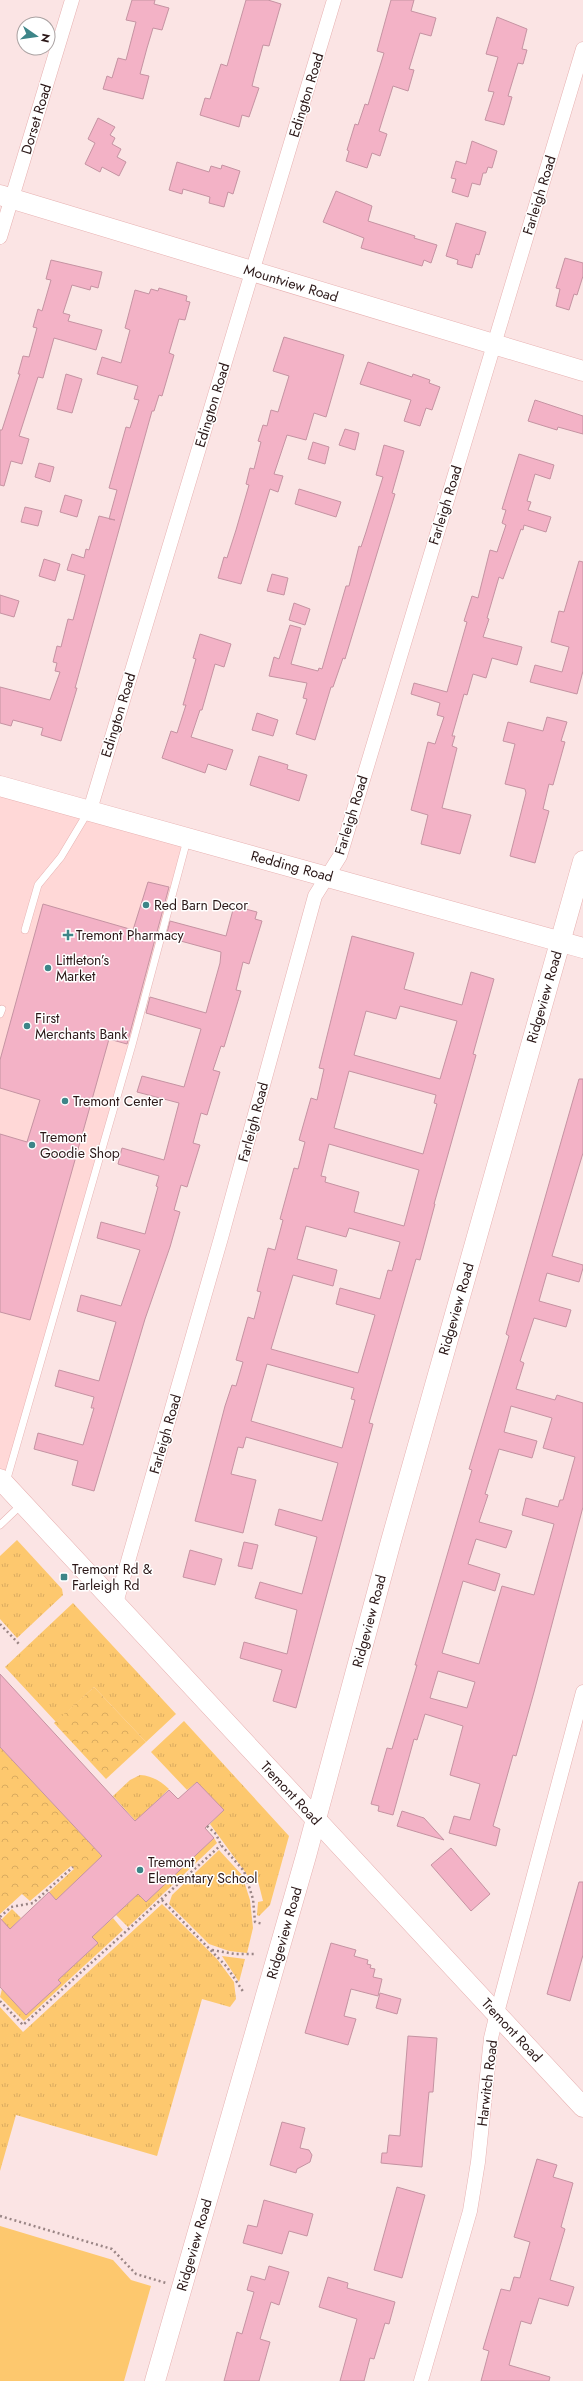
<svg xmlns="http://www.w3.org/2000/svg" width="583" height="2381" font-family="Jost,sans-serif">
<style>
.built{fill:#ffd8d7}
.grass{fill:url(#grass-tufts)}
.forest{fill:url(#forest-crowns)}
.garden{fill:#fdc86e}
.building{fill:#f3b2c6;stroke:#c593a2;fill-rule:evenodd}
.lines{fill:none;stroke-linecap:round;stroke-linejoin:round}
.lane-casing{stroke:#e7b1b1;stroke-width:8}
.street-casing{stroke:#e7b1b1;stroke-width:15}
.secondary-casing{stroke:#e7b1b1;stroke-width:21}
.path{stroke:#9a8585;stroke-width:2.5;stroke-dasharray:2 3;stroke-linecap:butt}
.lane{stroke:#fff;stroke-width:7}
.street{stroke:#fff;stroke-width:14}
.secondary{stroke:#fff;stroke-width:20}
.poi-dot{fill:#3d8588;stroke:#fff;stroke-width:1.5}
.labels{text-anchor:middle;stroke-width:3;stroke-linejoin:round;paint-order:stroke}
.street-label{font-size:14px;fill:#2a1717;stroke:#fff}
.poi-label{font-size:14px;fill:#2a1717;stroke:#fff;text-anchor:start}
</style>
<defs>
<pattern id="grass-tufts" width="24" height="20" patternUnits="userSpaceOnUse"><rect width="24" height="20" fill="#fdc86e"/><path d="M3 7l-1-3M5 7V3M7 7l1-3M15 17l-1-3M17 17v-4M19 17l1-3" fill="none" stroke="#d9ab5f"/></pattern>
<pattern id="forest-crowns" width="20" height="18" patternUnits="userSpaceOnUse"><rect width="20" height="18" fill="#fdc86e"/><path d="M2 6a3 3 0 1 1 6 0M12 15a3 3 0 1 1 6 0" fill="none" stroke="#d9ab5f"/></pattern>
</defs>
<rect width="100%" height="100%" fill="#fbe4e4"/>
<polygon class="built" points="0,786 188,838 5,1484 0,1479"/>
<g class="grass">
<polygon points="17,1540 62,1589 63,1595 17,1638 0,1619 0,1556"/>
<polygon points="73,1603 176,1714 146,1742 94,1687 56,1722 5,1667"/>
<polygon points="184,1721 289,1836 270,1905 259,1916 257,1915 258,1902 263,1901 258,1881 253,1883 210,1824 223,1810 197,1782 187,1790 151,1752"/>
<path d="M140 1775C153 1776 160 1781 169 1789L141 1816 156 1833 151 1838 113 1796 130 1780Z"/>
<polygon points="214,1838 217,1843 128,1927 116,1915 138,1894 146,1902 180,1870 174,1852 186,1864"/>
<polygon points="219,1850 242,1875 250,1900 253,1928 247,1953 229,1951 209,1944 169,1904 172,1895"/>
<polygon points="75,1868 82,1876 56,1900 49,1892"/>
<polygon points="162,1904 217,1959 234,1982 236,1999 230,2007 202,1999 157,2156 16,2115 0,2171 0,2007 23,2032"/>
<polygon points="12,1909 21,1918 10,1929 0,1921"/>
<polygon points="113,1918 123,1930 24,2021 0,1997 2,1989 26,2015 61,1983 58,1980 98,1943 92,1937"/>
<polygon points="222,1956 245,1959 239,1982"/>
</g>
<g class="forest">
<polygon points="94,1687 146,1742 106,1779 54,1723"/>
<polygon points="0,1747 102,1856 82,1876 71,1866 30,1901 22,1894 0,1914"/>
</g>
<polygon class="garden" points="0,2226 113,2260 131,2280 151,2286 124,2381 0,2381"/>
<g class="building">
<polygon points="132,0 155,0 154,4 169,8 162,30 153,28 147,48 140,74 149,76 143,99 103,89 107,76 112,78 118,58 126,60 136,22 126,20"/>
<polygon points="246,0 268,0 281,4 269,46 263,45 255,74 252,86 259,88 249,117 242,115 239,127 200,115 205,98 210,99 221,64 227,66"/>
<polygon points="391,0 414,0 411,11 436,18 431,36 420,33 409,69 414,70 408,91 393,86 379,131 387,134 380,156 372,153 367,168 346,161 349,151 347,150 355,124 358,125 365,104 368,105 384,53 377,51"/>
<polygon points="497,17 527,29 522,49 527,50 523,64 518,63 508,96 512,97 504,125 485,120 494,92 488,91 498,57 486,54"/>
<polygon points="98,118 115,127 110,135 115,138 112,144 121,149 117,157 126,162 119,176 102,167 100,172 85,164 95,143 88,139"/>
<polygon points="472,141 497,151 492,168 488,167 486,173 483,173 480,185 472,183 468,197 452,192 456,179 451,178 456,161 466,164"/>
<polygon points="177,162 209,172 211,166 221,169 222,165 240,171 233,194 228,192 224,207 209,203 210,197 183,189 182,194 169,190"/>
<polygon points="336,191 372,206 368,221 415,236 414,238 437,245 431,263 424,260 422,266 361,248 364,238 323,222"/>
<polygon points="456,223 486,232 479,255 476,254 472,268 457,264 458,260 446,256"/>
<polygon points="565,258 583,263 583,276 577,295 574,294 569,310 556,306 560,289 556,288"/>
<polygon points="51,260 102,272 98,288 91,286 90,290 72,285 63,313 70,315 68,321 102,330 96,350 54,338 43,378 38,377 19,436 29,439 22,464 11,461 4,486 0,485 0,430 2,430 20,374 18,374 23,356 29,357 37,328 33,327 38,309 42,311 51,280 46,279"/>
<polygon points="159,288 187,296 186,301 190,302 185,320 179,319 169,353 174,355 162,396 159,395 154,411 152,411 75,688 77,688 61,741 41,735 43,728 13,720 11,726 0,723 0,687 50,700 60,672 55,671 57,663 53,662 57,646 61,647 68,619 73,620 85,575 67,570 72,554 84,558 86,549 89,550 99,516 115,520 109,519 117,490 109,488 126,427 130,428 139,400 134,399 138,386 97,374 102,357 121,363 130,330 125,328 135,290 149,294 151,289 158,291"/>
<polygon points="284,337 344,355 326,417 314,413 306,440 287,435 274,474 283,476 278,492 270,489 241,584 218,578 224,557 227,558 236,530 249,485 246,484 250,468 254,469 261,442 258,441 263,425 267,426 271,410 278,412 289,376 273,371"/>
<polygon points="368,362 412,377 413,374 430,380 429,383 440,387 432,410 426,408 420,426 404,421 411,400 360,384"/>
<polygon points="66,374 82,379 72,413 57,409"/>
<polygon points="535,400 583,416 583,434 558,427 557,430 528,421"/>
<polygon points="345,429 359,433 355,450 339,445"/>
<polygon points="313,442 329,447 325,464 308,459"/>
<polygon points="384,445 404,451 392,493 395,494 345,659 343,658 333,687 331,687 315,740 296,734 307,699 303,698 307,683 269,676 274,657 279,659 290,625 301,628 291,664 318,671 319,668 322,669 346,586 349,586 359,546 361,547 366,532 383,477 376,475"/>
<polygon points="519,454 554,465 550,479 535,474 527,501 531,502 528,510 551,517 546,532 524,525 523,530 521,529 503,579 499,577 487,618 489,619 483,637 522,647 517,665 492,658 486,678 473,674 467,695 464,694 452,736 455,736 452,746 457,748 442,808 471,815 460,854 421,844 428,815 411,810 428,742 435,744 444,717 437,715 440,703 411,694 414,683 447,692 467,622 464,621 472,596 478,598 490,550 497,552 506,525 502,523 506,510 502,509"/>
<polygon points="39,463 54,467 50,482 35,477"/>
<polygon points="299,489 341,502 336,517 295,504"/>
<polygon points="65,495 82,500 77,517 60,512"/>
<polygon points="25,507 42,511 38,526 21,522"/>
<polygon points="44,559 60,564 55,581 39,576"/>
<polygon points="579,561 583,562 583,671 577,694 530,682 535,665 562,672 569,647 551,642 559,611 564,612"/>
<polygon points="272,574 288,578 284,595 267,591"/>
<polygon points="0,595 19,601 14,617 0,613"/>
<polygon points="294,603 310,609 305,625 289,620"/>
<polygon points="200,634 231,644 224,667 215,664 202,710 200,710 191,737 233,750 226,770 208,764 205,773 162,758 171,731 177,733 186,705 183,705 196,659 193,658"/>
<polygon points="257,713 278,720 273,736 252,730"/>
<polygon points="547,717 567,722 561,741 565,742 553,785 549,784 543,809 549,811 535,863 510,856 526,793 525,789 505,784 515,744 503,741 508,722 543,731"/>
<polygon points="259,756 288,765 287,769 307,775 299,801 250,785"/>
<polygon points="148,882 169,887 127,1044 109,1039 30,1320 0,1312 0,1134 27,1142 40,1100 0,1088 0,1060 43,904 133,930"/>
<polygon points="234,906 257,912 255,919 262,921 249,964 243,962 236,990 241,991 224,1047 221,1046 213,1070 220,1072 207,1115 201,1113 193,1143 200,1145 187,1187 181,1185 174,1210 180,1212 170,1247 145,1319 94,1491 72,1485 78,1461 34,1449 38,1433 83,1445 94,1408 91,1408 94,1397 55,1386 59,1370 99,1381 116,1322 77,1311 81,1295 121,1306 140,1250 97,1238 101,1222 145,1234 158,1187 156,1186 159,1176 118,1164 122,1148 164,1160 179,1103 137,1092 142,1076 184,1087 201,1029 146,1013 150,997 206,1013 220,963 221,952 166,937 170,921 226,936"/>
<path d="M352 936 414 953 404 989 462 1005 471 972 494 979 473 1054 476 1055 434 1204H435L420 1260 416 1259 369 1423 373 1424 296 1708 273 1701 282 1670 240 1658 244 1642 287 1654 297 1610 255 1598 260 1582 302 1594 317 1537 275 1525 279 1509 322 1521 338 1463 246 1437 243 1448 238 1447 231 1474 256 1480 243 1533 195 1521 225 1406 232 1385 236 1386 243 1362 236 1360 248 1317 254 1319 261 1292 257 1291 268 1248 275 1250 283 1220 280 1219 294 1168 298 1169 305 1142 299 1140 311 1098 317 1100 324 1069 319 1068ZM400 1006 457 1021 440 1079 354 1055 366 1011 396 1019ZM349 1071 436 1095 434 1103 437 1104 423 1154 334 1128ZM329 1144 419 1170 404 1226 354 1212 359 1192 325 1182 326 1177 321 1176ZM306 1226 346 1237 349 1228 400 1242 392 1271 388 1270 380 1299 340 1288 336 1304 375 1315 358 1373 271 1349 293 1275 333 1286 337 1270 297 1259ZM267 1364 354 1388 351 1399 355 1400 342 1448 251 1421Z"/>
<path d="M579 1079H583V1153L552 1256 583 1265V1268L579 1282 547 1273 539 1301 571 1310 566 1327 534 1318 520 1361 524 1363 516 1389 555 1400 557 1395 583 1403V1507L534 1692 516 1756 513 1755 493 1826 500 1829 496 1846 449 1833 454 1816 470 1820 480 1784 450 1775 463 1726 425 1714 417 1740 414 1739 393 1815 378 1811 379 1806 371 1804 387 1748 392 1749 417 1665H415L472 1470 469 1469 509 1336 506 1334ZM511 1406 552 1418 543 1448 575 1457 563 1500H560L558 1507 526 1498 522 1515 554 1524 545 1556 534 1595 502 1586 479 1664 442 1653 463 1581 495 1591 500 1574 468 1564 476 1539 506 1548 512 1531 479 1522 488 1495 485 1494 499 1449 532 1458 537 1441 504 1432ZM438 1671 475 1682 467 1708 430 1698Z"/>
<polygon points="244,1542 258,1545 252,1569 238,1566"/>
<polygon points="190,1550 222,1559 215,1585 183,1577"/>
<polygon points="0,1674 135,1821 169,1790 178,1799 197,1782 224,1810 205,1828 214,1838 146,1902 138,1894 92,1937 98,1943 58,1980 61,1983 26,2015 0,1987 0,1918 10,1929 49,1892 56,1900 102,1856 0,1747"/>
<polygon points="402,1811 424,1818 444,1840 397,1826"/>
<polygon points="451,1848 490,1894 471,1911 431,1865"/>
<polygon points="579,1882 583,1882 583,1955 570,2001 547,1994"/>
<polygon points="331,1943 356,1950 354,1956 368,1960 367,1964 371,1965 370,1968 375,1969 373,1977 382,1979 378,1996 351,1989 344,2016 356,2019 348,2045 305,2033"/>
<polygon points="380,1993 401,1999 397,2014 376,2008"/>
<polygon points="408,2036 437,2038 433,2092 429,2092 422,2167 381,2163 382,2153 387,2153 389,2135 400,2136"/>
<polygon points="282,2122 305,2128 300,2148 309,2150 312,2155 310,2162 297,2169 296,2173 270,2165"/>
<polygon points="537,2159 557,2165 553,2177 573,2183 561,2227 565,2229 550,2280 574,2287 568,2306 539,2298 531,2324 521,2321 509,2365 550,2377 549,2381 481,2381 489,2351 483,2349 501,2289 510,2291 514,2277 520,2278 530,2242 514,2237"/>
<polygon points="397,2187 425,2195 402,2278 374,2270"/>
<polygon points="264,2200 313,2214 307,2236 289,2231 282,2254 243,2243 248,2225 257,2227"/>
<polygon points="269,2266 289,2272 279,2305 271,2302 260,2339 270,2342 259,2381 224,2381 237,2332 242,2334 254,2292 247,2290 251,2276 265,2280"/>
<polygon points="328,2277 348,2283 347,2288 395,2302 389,2324 385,2323 374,2359 370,2358 364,2381 340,2381 357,2319 319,2307"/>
</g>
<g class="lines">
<defs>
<g id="lane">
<polyline points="25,930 38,885 61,857 88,812"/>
<polyline points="0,1014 2,1009"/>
<polyline points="6,1482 132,1045 187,840"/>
<polyline points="0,1525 21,1505"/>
</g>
<g id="street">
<polyline points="0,237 72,0"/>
<polyline points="90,810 334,0"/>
<polyline points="116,1603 221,1238 315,896 340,856 583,49"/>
<polyline points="421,2381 470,2211 478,2162 491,2038 497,2013 583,1692"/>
</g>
<g id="secondary">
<polyline points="0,195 583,371"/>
<polyline points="0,786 583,948"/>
<polyline points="0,1479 583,2107"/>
<polyline points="155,2381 306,1856 391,1541 583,861"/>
</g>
</defs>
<use href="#lane" class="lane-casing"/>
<use href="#street" class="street-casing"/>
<use href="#secondary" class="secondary-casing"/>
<g class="path">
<polyline points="0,1624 19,1644"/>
<polyline points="207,1826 216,1834 221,1845 244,1871 253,1899 255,1922 263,1924"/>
<polyline points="162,1900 227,1967 244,1993"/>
<polyline points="0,1917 11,1907 33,1903 73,1867"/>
<polyline points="212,1950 235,1954 255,1954"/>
<polyline points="0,2001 23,2025 221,1845"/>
<polyline points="0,2216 112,2249 136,2274 166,2283"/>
</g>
<use href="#lane" class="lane"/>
<use href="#street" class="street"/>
<use href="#secondary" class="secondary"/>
</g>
<g class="poi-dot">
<circle cx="146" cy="905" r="4"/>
<path d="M66 929h4v4h4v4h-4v4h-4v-4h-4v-4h4z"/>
<circle cx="48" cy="968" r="4"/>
<circle cx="27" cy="1026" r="4"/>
<circle cx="65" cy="1101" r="4"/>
<circle cx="32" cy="1145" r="4"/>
<rect x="60" y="1573" width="8" height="8" rx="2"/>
<circle cx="140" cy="1870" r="4"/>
</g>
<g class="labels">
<g class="street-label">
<text transform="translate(306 95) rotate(-73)" y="5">Edington Road</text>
<text transform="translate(36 119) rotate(-73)" y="5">Dorset Road</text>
<text transform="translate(539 195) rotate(-73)" y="5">Farleigh Road</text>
<text transform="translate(291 283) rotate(17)" y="5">Mountview Road</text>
<text transform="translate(212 405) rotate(-73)" y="5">Edington Road</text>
<text transform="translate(445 505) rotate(-73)" y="5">Farleigh Road</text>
<text transform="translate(118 715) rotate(-73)" y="5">Edington Road</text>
<text transform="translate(351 815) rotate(-73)" y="5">Farleigh Road</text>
<text transform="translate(292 866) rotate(15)" y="5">Redding Road</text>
<text transform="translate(544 997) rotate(-74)" y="5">Ridgeview Road</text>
<text transform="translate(253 1122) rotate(-75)" y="5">Farleigh Road</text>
<text transform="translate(456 1309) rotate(-74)" y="5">Ridgeview Road</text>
<text transform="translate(165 1434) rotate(-74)" y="5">Farleigh Road</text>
<text transform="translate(369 1621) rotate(-75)" y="5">Ridgeview Road</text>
<text transform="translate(291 1793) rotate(47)" y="5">Tremont Road</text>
<text transform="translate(284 1933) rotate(-74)" y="5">Ridgeview Road</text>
<text transform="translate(512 2030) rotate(47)" y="5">Tremont Road</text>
<text transform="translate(487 2083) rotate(-83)" y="5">Harwitch Road</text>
<text transform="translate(194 2245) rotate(-74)" y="5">Ridgeview Road</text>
</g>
<g class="poi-label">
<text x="154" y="910">Red Barn Decor</text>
<text x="76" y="940">Tremont Pharmacy</text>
<text x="56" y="965">Littleton’s<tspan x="56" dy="16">Market</tspan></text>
<text x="35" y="1023">First<tspan x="35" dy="16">Merchants Bank</tspan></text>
<text x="73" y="1106">Tremont Center</text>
<text x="40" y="1142">Tremont<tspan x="40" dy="16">Goodie Shop</tspan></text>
<text x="72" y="1574">Tremont Rd &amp;<tspan x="72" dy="16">Farleigh Rd</tspan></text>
<text x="148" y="1867">Tremont<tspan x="148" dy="16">Elementary School</tspan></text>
</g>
</g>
<g transform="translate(36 36) rotate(103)"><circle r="19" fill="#ffffff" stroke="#aaa2a2"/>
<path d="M0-3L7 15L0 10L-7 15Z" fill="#3d8588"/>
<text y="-6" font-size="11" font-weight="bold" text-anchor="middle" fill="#2a1717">N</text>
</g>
</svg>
